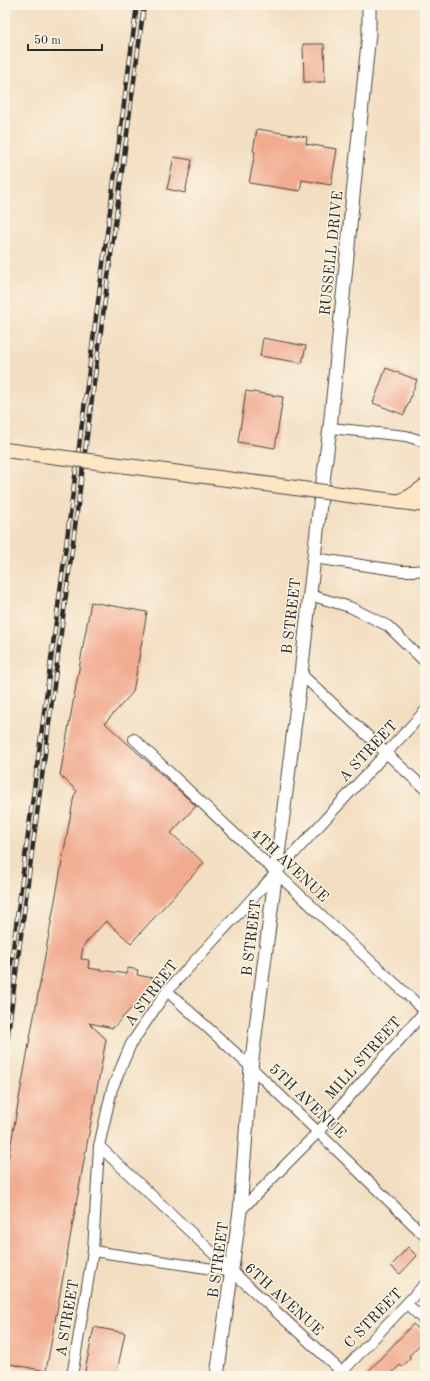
<svg xmlns="http://www.w3.org/2000/svg" width="430" height="1381" font-family="'Old Standard TT',serif">
<style>
.building{fill:#f1ab90}
.lines{fill:none;stroke-linecap:round;stroke-linejoin:round}
.minor-casing{stroke:#494642;stroke-width:12}
.tertiary-casing{stroke:#494642;stroke-width:15}
.secondary-casing{stroke:#494642;stroke-width:16}
.minor{stroke:#fff;stroke-width:10}
.tertiary{stroke:#fff;stroke-width:13}
.secondary{stroke:#fce6c4;stroke-width:14}
.rail-casing{stroke:#2b2b2b;stroke-width:4.5}
.rail{stroke:#fcf5e5;stroke-width:3;stroke-dasharray:9;stroke-linecap:butt}
.secondary-bridge-casing{stroke:#494642;stroke-width:16;stroke-linecap:butt}
.secondary-bridge{stroke:#fce6c4;stroke-width:14}
.labels{text-anchor:middle;stroke-width:3;stroke-linejoin:round;paint-order:stroke}
.street-label{font-size:15px;fill:#2b2b2b;stroke:#fcf5e5}
</style>
<rect width="100%" height="100%" fill="#fcf5e5"/>
<filter id="ink" filterUnits="userSpaceOnUse"><feTurbulence type="fractalNoise" baseFrequency=".025" numOctaves="2"/><feDisplacementMap in="SourceGraphic" scale="8" xChannelSelector="R" yChannelSelector="G"/><feConvolveMatrix kernelMatrix="1 2 1 2 8 2 1 2 1" color-interpolation-filters="sRGB"/></filter>
<filter id="wash" filterUnits="userSpaceOnUse"><feTurbulence type="fractalNoise" baseFrequency=".012" numOctaves="4" result="noise"/><feDisplacementMap in="SourceGraphic" scale="16" xChannelSelector="R" yChannelSelector="G"/><feGaussianBlur stdDeviation="0.9" result="paint"/><feColorMatrix in="noise" values="0 0 0 0 0 0 0 0 0 0 0 0 0 0 0 0 0 1.4 0 .05"/><feComposite in="paint" operator="in"/></filter>
<g filter="url(#wash)">
<rect width="100%" height="100%" fill="#f3dec1"/>
<g id="blocks">
<g class="building">
<polygon points="303,44 324,44 325,82 304,82"/>
<polygon points="257,129 307,137 306,144 337,149 331,185 302,180 300,191 249,183 255,152 253,151"/>
<polygon points="174,157 192,160 185,193 167,189"/>
<polygon points="263,338 306,346 302,363 260,356"/>
<polygon points="386,368 417,380 404,415 373,403"/>
<polygon points="246,391 283,397 275,448 238,442"/>
<polygon points="91,602 147,612 133,692 105,723 196,806 171,833 204,863 131,943 106,921 83,946 81,959 89,960 88,968 127,974 128,968 138,970 137,975 158,979 113,1028 89,1023 106,1039 46,1371 5,1363 5,1176 74,796 77,791 60,775"/>
<polygon points="408,1247 417,1256 400,1274 391,1266"/>
<polygon points="413,1324 425,1335 425,1339 409,1356 411,1358 402,1367 400,1365 389,1376 364,1376"/>
<polygon points="94,1327 125,1333 116,1376 84,1376"/>
</g>
</g>
</g>
<g filter="url(#ink)">
<use href="#blocks" fill-opacity="0" stroke="#494642" stroke-width="1"/>
<g class="lines">
<defs>
<g id="minor">
<polyline points="330,428 406,436 425,442"/>
<polyline points="314,558 402,571 414,571 425,570"/>
<polyline points="310,595 350,607 388,626 425,662"/>
<polyline points="301,674 425,789"/>
<polyline points="134,739 352,944 425,1011"/>
<polyline points="167,991 251,1067 425,1236"/>
<polyline points="99,1146 233,1272 342,1372 340,1376"/>
<polyline points="240,1211 318,1132 425,1011"/>
<polyline points="93,1251 233,1272"/>
<polyline points="407,1304 425,1321"/>
<polyline points="342,1372 425,1284"/>
<polyline points="72,1376 93,1251 99,1146 112,1089 131,1044 167,991 425,711"/>
</g>
<polyline id="tertiary" points="217,1376 240,1211 251,1067 301,674 320,504 330,428 369,33 369,5"/>
<g id="secondary">
<polyline points="135,467 280,486"/>
<polyline points="370,498 425,505"/>
<polyline points="399,502 411,496 425,486"/>
</g>
</defs>
<use href="#minor" class="minor-casing"/>
<use href="#tertiary" class="tertiary-casing"/>
<use href="#secondary" class="secondary-casing"/>
<use href="#minor" class="minor"/>
<use href="#tertiary" class="tertiary"/>
<use href="#secondary" class="secondary"/>
<defs>
<g id="rail">
<polyline points="5,327 5,441"/>
<polyline points="5,1010 137,5"/>
<polyline points="5,1056 144,5"/>
</g>
</defs>
<use href="#rail" class="rail-casing"/>
<use href="#rail" class="rail"/>
<defs>
<g id="secondary-bridge">
<polyline points="5,450 135,467"/>
<polyline points="280,486 370,498"/>
</g>
</defs>
<use href="#secondary-bridge" class="secondary-bridge-casing"/>
<use href="#secondary-bridge" class="secondary-bridge"/>
</g>
</g>
<g class="labels">
<g class="street-label">
<text transform="translate(331 253) rotate(-84)" y="5">RUSSELL DRIVE</text>
<text transform="translate(291 616) rotate(-83)" y="5">B STREET</text>
<text transform="translate(368 751) rotate(-47)" y="5">A STREET</text>
<text transform="translate(290 865) rotate(43)" y="5">4TH AVENUE</text>
<text transform="translate(251 938) rotate(-83)" y="5">B STREET</text>
<text transform="translate(151 993) rotate(-53)" y="5">A STREET</text>
<text transform="translate(363 1058) rotate(-48)" y="5">MILL STREET</text>
<text transform="translate(308 1101) rotate(44)" y="5">5TH AVENUE</text>
<text transform="translate(218 1260) rotate(-82)" y="5">B STREET</text>
<text transform="translate(284 1299) rotate(42)" y="5">6TH AVENUE</text>
<text transform="translate(67 1318) rotate(-80)" y="5">A STREET</text>
<text transform="translate(373 1318) rotate(-46)" y="5">C STREET</text>
</g>
</g>
<rect width="430" height="1381" fill="none" stroke="#fcf5e5" stroke-width="20"/>
<path d="M28 44v6h74v-6" fill="none" stroke="#2b2b2b" stroke-width="2"/>
<text x="34" y="44" font-size="12" fill="#2b2b2b" stroke="#fcf5e5" stroke-width="3" paint-order="stroke">50 m</text>
</svg>
